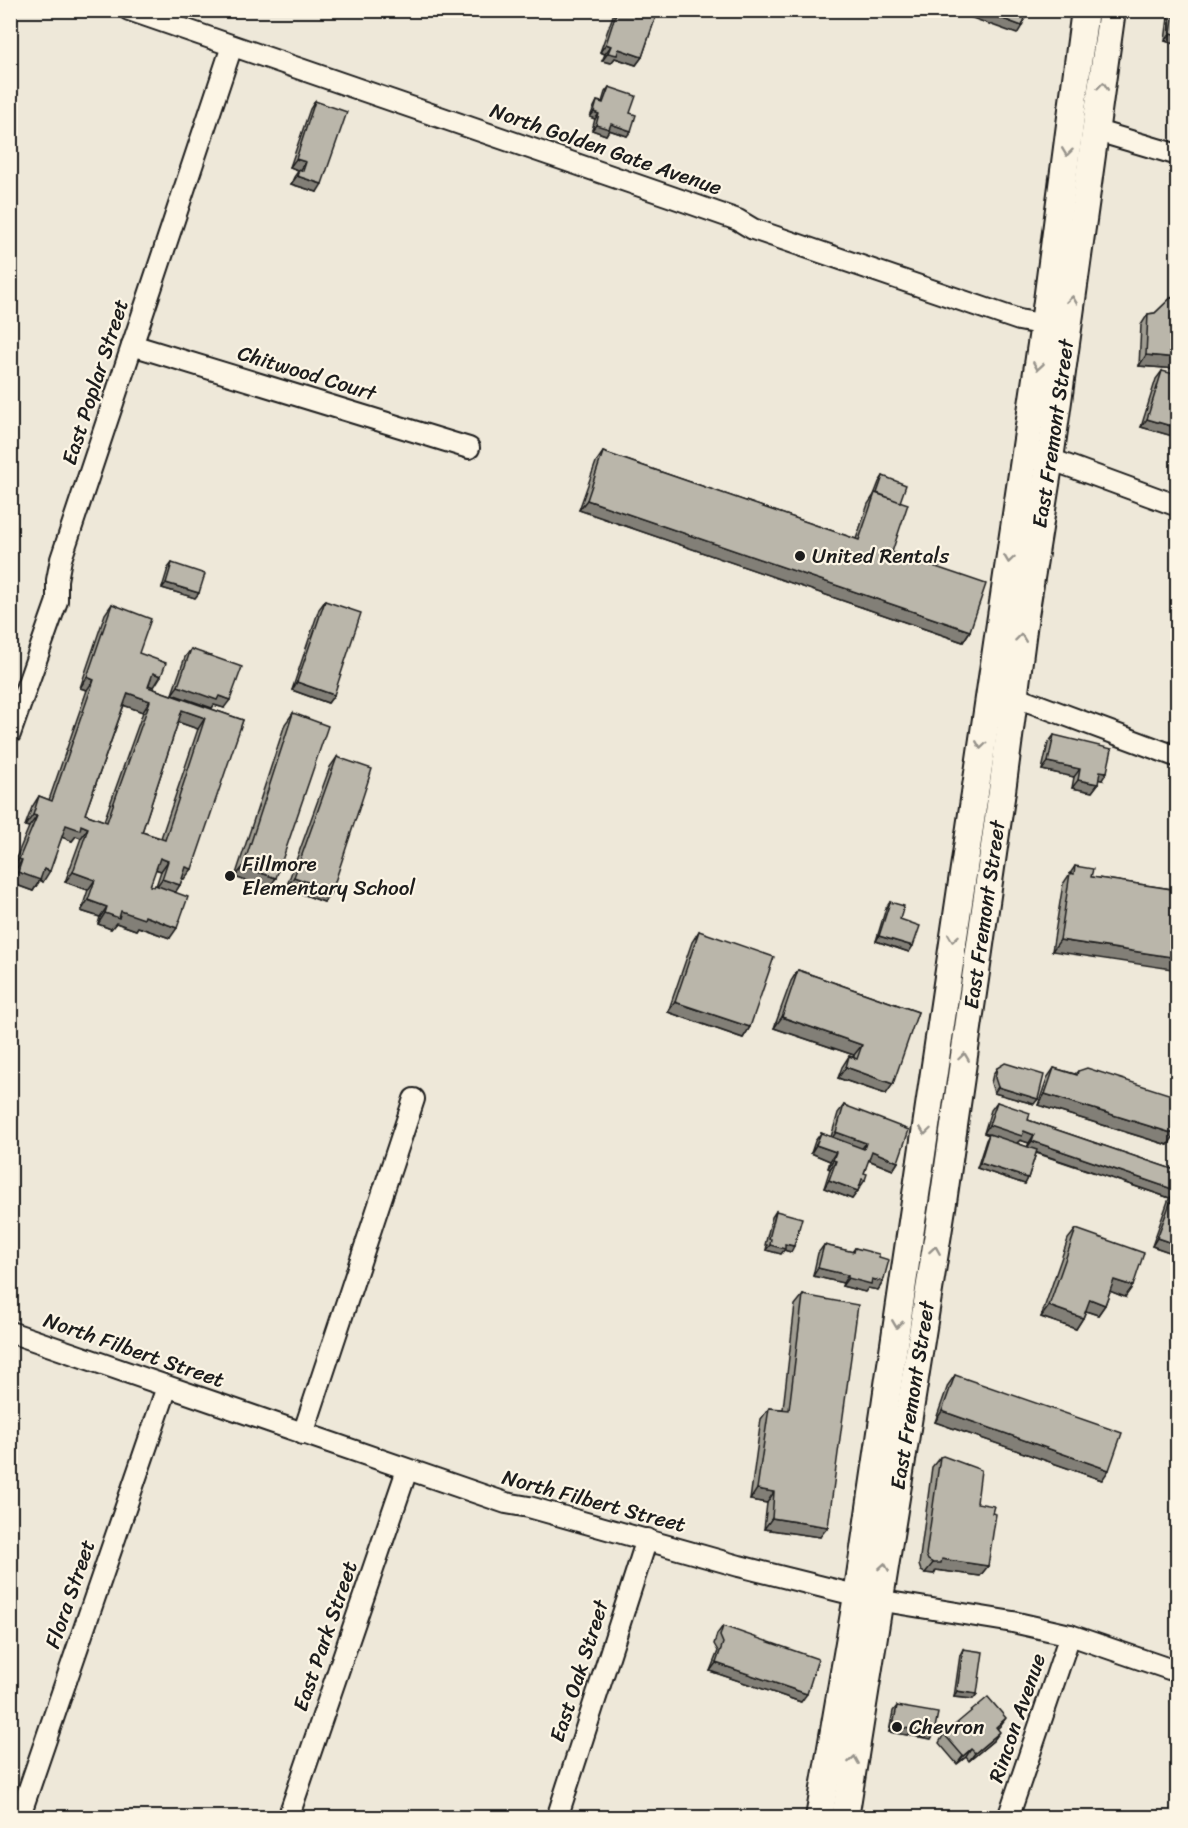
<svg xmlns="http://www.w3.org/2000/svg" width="1188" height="1828" font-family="Sriracha,sans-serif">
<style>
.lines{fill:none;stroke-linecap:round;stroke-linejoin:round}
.minor-casing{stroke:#1c1c1c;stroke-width:24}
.major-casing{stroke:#1c1c1c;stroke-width:30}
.minor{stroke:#fcf5e5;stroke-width:20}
.major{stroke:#fcf5e5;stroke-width:26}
.wall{fill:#a09d92;stroke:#1c1c1c;stroke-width:1.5;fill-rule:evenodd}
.shaded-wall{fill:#827f77;stroke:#1c1c1c;stroke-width:1.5}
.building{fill:#bab6aa;stroke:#1c1c1c;stroke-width:1.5;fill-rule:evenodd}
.oneway{stroke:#97938b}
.poi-dot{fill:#1c1c1c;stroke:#fcf5e5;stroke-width:2}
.labels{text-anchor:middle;stroke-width:4.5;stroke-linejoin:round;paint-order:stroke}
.street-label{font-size:21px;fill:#1c1c1c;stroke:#fcf5e5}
.poi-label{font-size:21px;fill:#1c1c1c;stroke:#fcf5e5;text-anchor:start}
</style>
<rect width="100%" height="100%" fill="#eee8d9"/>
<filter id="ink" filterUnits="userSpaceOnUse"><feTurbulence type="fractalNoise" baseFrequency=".0167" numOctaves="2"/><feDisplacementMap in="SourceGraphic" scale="12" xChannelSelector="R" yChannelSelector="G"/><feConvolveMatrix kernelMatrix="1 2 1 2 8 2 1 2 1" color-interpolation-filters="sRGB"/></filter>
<g filter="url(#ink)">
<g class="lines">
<defs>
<g id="minor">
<polyline points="129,10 675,198 738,220 753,229 1019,320 1057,327"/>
<polyline points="1097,131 1178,155"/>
<polyline points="132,345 469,448"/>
<polyline points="1039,455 1178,506"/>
<polyline points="1003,692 1178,757"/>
<polyline points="10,734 57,601 57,580 61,559 232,46"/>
<polyline points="10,1332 506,1503 529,1507 739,1566 871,1599 1013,1622 1070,1635 1178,1672"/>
<polyline points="303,1434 414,1099"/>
<polyline points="19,1818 167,1387"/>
<polyline points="288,1818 407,1470"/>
<polyline points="557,1818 647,1539"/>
<polyline points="1008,1818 1070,1635"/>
</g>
<g id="major">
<polyline points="819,1818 857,1596 1044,324 1085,10"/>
<path id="s1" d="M845 1818 943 1202 1002 791 1024 622 1050 459 1112 10"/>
</g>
</defs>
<use href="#minor" class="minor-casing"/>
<use href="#major" class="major-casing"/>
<use href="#minor" class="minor"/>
<use href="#major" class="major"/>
</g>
<g class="wall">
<polygon points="615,10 658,10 642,57 636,65 615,58 611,63 602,61 605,54 600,52"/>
<polygon points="1169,10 1178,10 1178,45 1165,41"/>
<polygon points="609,87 630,113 627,136 609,130 606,135 592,130 595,119 590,117 594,107 597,101 602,102 605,92"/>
<polygon points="315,101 317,192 291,184 294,177 299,170 290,167 310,109"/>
<polygon points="1178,291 1178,369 1139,366 1141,325 1148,314 1155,313"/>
<polygon points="1162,371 1176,437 1141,427 1156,379"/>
<polygon points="603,452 856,539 868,504 874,495 879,482 883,476 900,502 892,552 970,631 963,642 579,510 596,462"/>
<polygon points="172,563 199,593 195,598 162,588 168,568"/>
<polygon points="325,601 334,695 328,703 292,690 319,609"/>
<path d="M112 604 139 653 154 687 149 685 148 687 243 720 184 879H182L180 885 175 892 170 938 138 927 136 930 116 923 111 929 98 924 100 917 81 911 88 890 65 882 81 838 76 836 72 841 62 837 43 882 40 880 33 891 11 883 15 871 11 870 29 827 25 826 32 807 39 796 49 800 87 690 80 688 105 614ZM124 705 143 712 104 821 85 814ZM178 722 198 729 161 838 142 832ZM155 869 161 871 156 886 154 887 150 886Z"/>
<polygon points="191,649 224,708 214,705 212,708 172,694 185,657"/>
<polygon points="293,713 276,878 268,889 235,877 285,724"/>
<polygon points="1054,735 1102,780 1098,779 1098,784 1092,792 1072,788 1074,777 1042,770 1048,743"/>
<polygon points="337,757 332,891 324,902 286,888 330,767"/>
<polygon points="1075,866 1091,877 1178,890 1052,951 1063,884"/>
<polygon points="890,902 900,919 909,952 876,941 886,908"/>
<polygon points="699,931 750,1027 743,1038 668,1012 692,942"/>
<polygon points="798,970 918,1012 886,1094 838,1078 842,1067 849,1056 854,1057 854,1055 774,1028 791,981"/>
<polygon points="997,1068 1038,1099 1034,1104 994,1093 991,1083 993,1074"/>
<polygon points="1054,1068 1075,1074 1078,1071 1175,1134 1168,1145 1038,1105 1047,1078"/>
<path d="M997 1102 1028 1120 1178 1171V1255L1152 1246 1168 1201 1170 1198 1036 1153 1028 1178 1025 1184 977 1168 986 1140 989 1135 984 1133 991 1110ZM1020 1140 1029 1143 1027 1147 1017 1143Z"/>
<polygon points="844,1105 898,1162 893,1170 868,1160 864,1173 865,1180 852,1199 824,1188 830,1169 828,1168 830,1161 811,1153 815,1141 821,1133 831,1137 838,1113"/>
<polygon points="776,1211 791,1252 784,1250 781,1254 766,1250 767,1245 765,1245 772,1217"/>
<polygon points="1076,1229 1125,1297 1110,1291 1105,1305 1098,1315 1086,1311 1083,1318 1076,1329 1041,1317 1068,1239"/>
<polygon points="824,1245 852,1252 855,1248 879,1257 883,1282 878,1290 868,1288 865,1292 842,1286 843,1283 813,1276 818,1253"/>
<polygon points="803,1295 820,1537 764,1529 767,1503 750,1500 761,1419 769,1408 783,1409 795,1305"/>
<polygon points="955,1375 1102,1480 935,1422 948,1385"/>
<polygon points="940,1457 977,1503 992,1513 988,1566 980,1576 936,1570 934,1574 925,1573 921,1571 919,1565 932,1467"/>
<polygon points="723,1626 801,1702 710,1671 718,1651 714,1644 717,1634"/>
<polygon points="963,1649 977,1694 973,1699 954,1697 960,1655"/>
<polygon points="897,1706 934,1733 931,1739 889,1732 893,1711"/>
<polygon points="1000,1726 997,1729 994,1740 969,1761 966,1757 957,1764 939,1743 944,1734"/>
</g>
<g class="shaded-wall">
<polygon points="950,10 979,10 1022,26 1017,34"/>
<polygon points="1171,33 1178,35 1178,45 1165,41"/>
<polygon points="606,44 611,46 605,54 600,52"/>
<polygon points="619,49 642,57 636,65 615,58 611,63 602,61 608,53"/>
<polygon points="594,112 599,114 595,119 590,117"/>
<polygon points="611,124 631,131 627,136 609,130 606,135 592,130 596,125"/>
<polygon points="296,159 306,162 300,171 290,167"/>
<polygon points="297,176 322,184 317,192 291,184"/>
<polygon points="1146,355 1178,358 1178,369 1139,366"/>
<polygon points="1147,419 1178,428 1178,436 1176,437 1141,427"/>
<polygon points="587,500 970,631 963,642 579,510"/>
<polygon points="166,583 199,593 195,598 162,588"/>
<polygon points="153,673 161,676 154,687 145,684"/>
<polygon points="87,677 94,680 87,690 80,688"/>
<polygon points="297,682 334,695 328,703 292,690"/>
<polygon points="178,686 219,696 230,700 224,708 214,705 212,708 172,694"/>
<polygon points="128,693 150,701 143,712 120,704"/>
<polygon points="182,710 205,718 198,729 175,721"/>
<polygon points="1048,762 1080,769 1074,777 1042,770"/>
<polygon points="1100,771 1107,772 1102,780 1094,779"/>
<polygon points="1078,780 1098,784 1092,792 1072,788"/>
<polygon points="33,815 37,816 29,827 25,826"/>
<polygon points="66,825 81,825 88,828 81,838 76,836 72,841 59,836"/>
<polygon points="160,858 168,861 161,871 152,868"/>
<polygon points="19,859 22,860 15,871 11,870"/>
<polygon points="186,867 192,869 184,879 179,878"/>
<polygon points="243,867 276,878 268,889 235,877"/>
<polygon points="44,869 50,871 43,882 40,880 33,891 11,883 18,872"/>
<polygon points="73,872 95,880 88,890 65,882"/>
<polygon points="294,877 332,891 324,902 286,888"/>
<polygon points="162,879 180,885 173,896 154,890"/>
<polygon points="88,900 107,907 100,917 81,911"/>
<polygon points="121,911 145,916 177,928 170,938 138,927 136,930 116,923 111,929 98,924 105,913"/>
<polygon points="879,936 913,946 909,952 876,941"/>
<polygon points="1060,940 1178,958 1178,970 1052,951"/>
<polygon points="675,1002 750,1027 743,1038 668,1012"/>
<polygon points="782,1017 862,1045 854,1055 774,1028"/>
<polygon points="846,1067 893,1084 886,1094 838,1078"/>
<polygon points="998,1087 1038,1099 1034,1104 994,1093"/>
<polygon points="1045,1094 1175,1134 1168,1145 1038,1105"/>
<polygon points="989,1125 1024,1131 1034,1135 1029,1143 1020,1140 1016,1144 984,1133"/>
<polygon points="836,1132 866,1143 860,1151 831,1140"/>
<polygon points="1032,1141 1178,1191 1178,1201 1174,1193 1170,1198 1026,1149"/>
<polygon points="816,1145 836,1152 830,1161 811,1153"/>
<polygon points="872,1151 898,1162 893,1170 866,1159"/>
<polygon points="833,1160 836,1161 830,1169 828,1168"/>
<polygon points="980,1163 1028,1178 1025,1184 977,1168"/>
<polygon points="829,1180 858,1191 852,1199 824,1188"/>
<polygon points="1157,1238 1178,1245 1178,1255 1152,1246"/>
<polygon points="785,1244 794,1246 791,1252 784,1250 781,1254 766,1250 770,1245"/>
<polygon points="818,1268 848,1275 843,1283 813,1276"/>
<polygon points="848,1278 872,1279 883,1282 878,1290 868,1288 865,1292 842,1286"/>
<polygon points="1114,1280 1133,1286 1125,1297 1107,1290"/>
<polygon points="1090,1299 1105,1305 1098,1315 1083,1310"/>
<polygon points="1049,1306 1083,1318 1076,1329 1041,1317"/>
<polygon points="942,1411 1109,1470 1102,1480 935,1422"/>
<polygon points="757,1489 774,1492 767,1503 750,1500"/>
<polygon points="772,1518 828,1527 820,1537 764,1529"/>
<polygon points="942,1559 988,1566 980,1576 936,1570 934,1574 925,1573 933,1563"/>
<polygon points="716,1663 807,1694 801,1702 710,1671"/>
<polygon points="957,1691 977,1694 973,1699 954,1697"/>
<polygon points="1006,1718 1000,1726 990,1735 996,1727"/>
<polygon points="893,1726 934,1733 931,1739 889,1732"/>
<polygon points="1000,1732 994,1740 969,1761 975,1753"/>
<polygon points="971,1749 966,1757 957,1764 963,1756"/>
</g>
<g class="building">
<polygon points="617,10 658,10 642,57 619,49 617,55 608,53 611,46 606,44"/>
<polygon points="979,10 1028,10 1022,26"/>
<polygon points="1174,10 1178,10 1178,35 1171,33"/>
<polygon points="609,87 636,96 630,113 636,115 631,131 611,124 609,129 596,125 599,114 594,112 597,101 603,103"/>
<polygon points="315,101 347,112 322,184 297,176 299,169 303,171 306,162 296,159"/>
<polygon points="1178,291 1178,358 1146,355 1148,314 1155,313"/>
<polygon points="1162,371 1178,375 1178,428 1147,419"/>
<polygon points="603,452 859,540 875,493 908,504 892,552 986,584 970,631 587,500"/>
<polygon points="883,476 906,485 900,502 877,493"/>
<polygon points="172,563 205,574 199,593 166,583"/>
<polygon points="325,601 361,613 334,695 297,682"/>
<path d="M112 604 151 619 139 653 166 663 161 676 153 673 148 687 243 720 192 869 186 867 180 885 162 879 168 861 160 858 150 886 154 887 155 885 188 897 177 928 145 916 144 919 121 911 119 918 105 913 107 907 88 900 95 880 73 872 88 828 81 825 80 830 66 825 50 871 44 869 40 880 18 872 22 860 19 859 37 816 33 815 39 796 52 801 94 680 87 677ZM128 693 150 701 107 822 85 814ZM182 710 205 718 165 840 142 832Z"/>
<polygon points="191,649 242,667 230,700 219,696 217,700 178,686"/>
<polygon points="293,713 328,726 276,878 243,867"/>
<polygon points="1054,735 1112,749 1107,772 1100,771 1098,784 1078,780 1080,769 1048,762"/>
<polygon points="337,757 372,769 332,891 294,877"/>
<polygon points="1075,866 1093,869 1091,877 1178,890 1178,958 1060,940 1070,873 1074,874"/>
<polygon points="890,902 904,906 900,919 920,926 913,946 879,936"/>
<polygon points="699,931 774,957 750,1027 675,1002"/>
<polygon points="798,970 918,1012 893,1084 846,1067 849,1056 857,1059 862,1045 782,1017"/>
<polygon points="1005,1063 1044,1075 1038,1099 998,1087 995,1078 997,1068"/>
<polygon points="1054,1068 1077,1075 1078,1071 1087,1068 1178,1097 1178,1127 1175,1134 1045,1094"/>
<polygon points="997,1102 1030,1113 1028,1120 1178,1171 1178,1191 1032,1141 1034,1135 1024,1131 1022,1136 989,1125"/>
<polygon points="844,1105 909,1130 898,1162 872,1151 864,1173 867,1174 865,1180 862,1179 858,1191 829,1180 836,1161 833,1160 836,1152 816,1145 821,1133 864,1149 866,1143 836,1132"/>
<polygon points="989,1134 1037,1150 1028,1178 980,1163"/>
<polygon points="1174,1193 1178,1194 1178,1245 1157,1238"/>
<polygon points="776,1211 802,1218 794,1246 785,1244 785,1249 770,1245 771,1239 769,1239"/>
<polygon points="1076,1229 1144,1253 1133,1286 1114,1280 1105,1305 1090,1299 1083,1318 1049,1306"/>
<polygon points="824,1245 854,1252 855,1248 879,1254 879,1257 889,1260 883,1282 872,1279 871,1284 848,1278 848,1275 818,1268"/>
<polygon points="803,1295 858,1305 828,1527 772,1518 774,1492 757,1489 769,1408 789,1410"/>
<polygon points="955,1375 1122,1433 1109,1470 942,1411"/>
<polygon points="943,1456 981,1470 977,1503 994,1506 992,1513 996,1514 988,1566 942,1559 941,1563 933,1563 928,1560 926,1555 940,1457"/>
<polygon points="723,1626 818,1659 807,1694 716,1663 723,1643 720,1636"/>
<polygon points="963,1649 983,1652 977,1694 957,1691"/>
<polygon points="988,1697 1006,1718 996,1727 1000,1732 975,1753 971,1749 963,1756 944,1734"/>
<polygon points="897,1706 938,1713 934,1733 893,1726"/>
</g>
<defs><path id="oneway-chevron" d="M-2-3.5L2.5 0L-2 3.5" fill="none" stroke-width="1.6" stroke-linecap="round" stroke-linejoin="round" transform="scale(1.5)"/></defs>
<g class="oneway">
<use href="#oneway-chevron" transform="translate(1103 86) rotate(-83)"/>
<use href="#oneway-chevron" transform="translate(1067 152) rotate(97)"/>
<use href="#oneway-chevron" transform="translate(1072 300) rotate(-82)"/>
<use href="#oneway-chevron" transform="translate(1038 366) rotate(99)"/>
<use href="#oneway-chevron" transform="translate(1009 559) rotate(98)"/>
<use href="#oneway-chevron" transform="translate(1021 638) rotate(-83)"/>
<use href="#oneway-chevron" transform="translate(981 745) rotate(98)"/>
<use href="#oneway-chevron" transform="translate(953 938) rotate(98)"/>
<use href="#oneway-chevron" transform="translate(964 1057) rotate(-82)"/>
<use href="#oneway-chevron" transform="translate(925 1131) rotate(98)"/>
<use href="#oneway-chevron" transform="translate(935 1250) rotate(-81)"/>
<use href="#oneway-chevron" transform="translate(897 1324) rotate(98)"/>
<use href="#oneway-chevron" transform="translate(884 1567) rotate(-81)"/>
<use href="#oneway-chevron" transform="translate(854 1760) rotate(-81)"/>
</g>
</g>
<g class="poi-dot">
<circle cx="800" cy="556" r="6"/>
<circle cx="230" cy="876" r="6"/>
<circle cx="897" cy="1727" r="6"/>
</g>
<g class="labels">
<g class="street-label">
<text transform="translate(606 149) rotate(19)" y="7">North Golden Gate Avenue</text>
<text transform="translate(307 373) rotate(17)" y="7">Chitwood Court</text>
<text transform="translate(95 382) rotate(-72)" y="7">East Poplar Street</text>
<text dy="7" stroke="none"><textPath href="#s1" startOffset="1400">East Fremont Street</textPath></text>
<text dy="7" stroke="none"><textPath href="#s1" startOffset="914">East Fremont Street</textPath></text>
<text transform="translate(134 1350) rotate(19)" y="7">North Filbert Street</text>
<text dy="7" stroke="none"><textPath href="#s1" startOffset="428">East Fremont Street</textPath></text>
<text transform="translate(594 1501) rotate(15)" y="7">North Filbert Street</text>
<text transform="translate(70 1594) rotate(-71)" y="7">Flora Street</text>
<text transform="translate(325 1636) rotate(-71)" y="7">East Park Street</text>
<text transform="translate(579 1671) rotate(-72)" y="7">East Oak Street</text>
<text transform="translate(1017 1718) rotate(-71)" y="7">Rincon Avenue</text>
</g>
<g class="poi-label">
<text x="812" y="563">United Rentals</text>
<text x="242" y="871">Fillmore<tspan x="242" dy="24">Elementary School</tspan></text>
<text x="909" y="1734">Chevron</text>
</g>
</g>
<rect width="1188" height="1828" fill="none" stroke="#fcf5e5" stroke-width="36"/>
<rect x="18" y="18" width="1152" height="1792" fill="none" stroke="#1c1c1c" stroke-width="2" filter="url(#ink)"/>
</svg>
